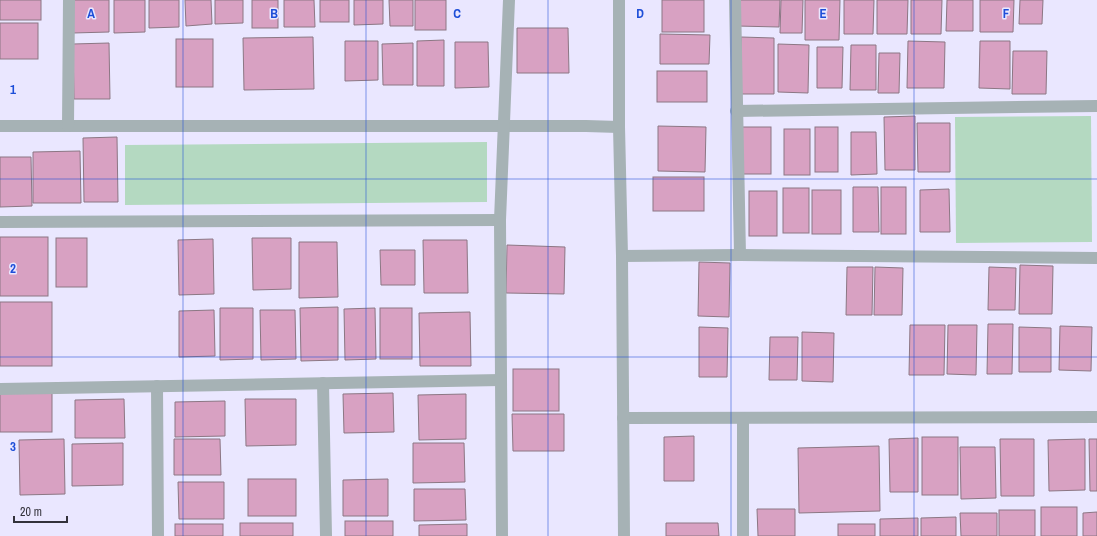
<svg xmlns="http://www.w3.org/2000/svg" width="1097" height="536" font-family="'Archivo Narrow',sans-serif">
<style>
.green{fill:#b4d9c1}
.building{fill:#d8a1c2;stroke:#8c7784}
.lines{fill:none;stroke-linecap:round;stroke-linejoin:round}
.minor{stroke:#a6b2b5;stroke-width:12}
.tertiary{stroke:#a6b2b5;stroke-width:12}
.grid{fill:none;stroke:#1d4ed8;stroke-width:1;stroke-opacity:0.55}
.grid-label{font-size:13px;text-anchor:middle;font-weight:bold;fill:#1d4ed8;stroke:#eae7ff;stroke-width:3;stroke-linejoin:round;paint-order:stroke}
</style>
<rect width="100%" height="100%" fill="#eae7ff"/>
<g class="green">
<polygon points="1091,116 1092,242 956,243 955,117"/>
<polygon points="487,142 487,202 125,205 125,145"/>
</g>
<g class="building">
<rect x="0" y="0" width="41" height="20"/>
<polygon points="73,0 109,0 109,32 73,33"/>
<polygon points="114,0 145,0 145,32 114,33"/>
<polygon points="149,0 179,0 179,27 149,28"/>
<polygon points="185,0 211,0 212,24 186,26"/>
<polygon points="215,0 243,0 243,23 215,24"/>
<rect x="252" y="0" width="26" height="28"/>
<polygon points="284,0 314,0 315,27 284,27"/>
<rect x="320" y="0" width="29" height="22"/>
<polygon points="354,0 383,0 383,24 354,25"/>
<polygon points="389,0 413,0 413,26 390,26"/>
<rect x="415" y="0" width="31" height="30"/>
<rect x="662" y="0" width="42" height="32"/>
<polygon points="738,0 780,0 779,27 737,26"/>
<polygon points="781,0 803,0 802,33 780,33"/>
<polygon points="805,0 840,0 839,40 805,40"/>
<polygon points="844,0 874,0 873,34 844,34"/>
<polygon points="877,0 908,0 907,34 877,34"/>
<polygon points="911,0 942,0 941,34 911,34"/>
<polygon points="947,0 973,0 973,31 946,31"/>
<polygon points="980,0 1014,0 1013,32 980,32"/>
<polygon points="1020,0 1043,0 1042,24 1019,24"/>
<rect x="0" y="23" width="38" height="36"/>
<polygon points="517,28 568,28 569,73 517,73"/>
<polygon points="660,34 710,35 709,64 660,64"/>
<polygon points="313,37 314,89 244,90 243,38"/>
<polygon points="741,37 774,38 774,94 740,94"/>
<rect x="176" y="39" width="37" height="48"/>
<polygon points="444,40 444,86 417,86 417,41"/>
<polygon points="345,41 378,41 378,80 345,81"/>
<polygon points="908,41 945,42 944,88 907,88"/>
<polygon points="980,41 1010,41 1010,89 979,88"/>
<polygon points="455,42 488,42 489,87 455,88"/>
<polygon points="109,43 110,99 74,99 73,44"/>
<polygon points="413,43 413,85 383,85 382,44"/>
<polygon points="778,44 809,45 808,93 778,92"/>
<polygon points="851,45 876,45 876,90 850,90"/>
<polygon points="817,47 843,47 842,88 817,88"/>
<polygon points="1013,51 1047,51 1046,94 1012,94"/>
<polygon points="879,53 900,53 899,93 878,93"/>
<rect x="657" y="71" width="50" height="31"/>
<polygon points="915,116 915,170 885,170 884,117"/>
<polygon points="917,123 950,123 950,172 918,172"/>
<polygon points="658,126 706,127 705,172 658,171"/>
<rect x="741" y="127" width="30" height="47"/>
<rect x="815" y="127" width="23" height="45"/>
<rect x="784" y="129" width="26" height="46"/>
<polygon points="851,132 876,132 877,174 851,175"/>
<polygon points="117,137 118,202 84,202 83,138"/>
<polygon points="80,151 81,203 33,203 33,152"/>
<polygon points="0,157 31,157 32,206 0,207"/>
<rect x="653" y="177" width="51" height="34"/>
<polygon points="853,187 878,187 879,232 853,232"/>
<rect x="881" y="187" width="25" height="47"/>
<rect x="783" y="188" width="26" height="45"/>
<polygon points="949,189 950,232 920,232 920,190"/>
<rect x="812" y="190" width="29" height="44"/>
<rect x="749" y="191" width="28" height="45"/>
<rect x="0" y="237" width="48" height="59"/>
<rect x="56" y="238" width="31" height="49"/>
<polygon points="252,238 291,238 291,289 253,290"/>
<polygon points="213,239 214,294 179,295 178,240"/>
<polygon points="423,240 467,240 468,293 424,293"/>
<polygon points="299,242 337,242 338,297 299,298"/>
<polygon points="507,245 565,247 564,294 506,293"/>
<polygon points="380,250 415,250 415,285 381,285"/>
<polygon points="699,262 730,263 729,317 698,316"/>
<polygon points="1020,265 1053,266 1052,314 1019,314"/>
<polygon points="847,267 873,267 872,315 846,315"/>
<polygon points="875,267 903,268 902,315 874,315"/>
<polygon points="989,267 1016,268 1015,310 988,310"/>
<rect x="0" y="302" width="52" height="64"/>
<polygon points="338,307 338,360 301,361 300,308"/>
<polygon points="220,308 253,308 253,359 220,360"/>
<polygon points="375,308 376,359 345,360 344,309"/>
<rect x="380" y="308" width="32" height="51"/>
<polygon points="214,310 215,356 179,357 179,311"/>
<polygon points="260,310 295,310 296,359 261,360"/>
<polygon points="470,312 471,366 420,366 419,313"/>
<polygon points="988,324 1013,324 1012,374 987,374"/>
<polygon points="910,325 945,325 944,375 909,375"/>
<polygon points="948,325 977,325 976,375 947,374"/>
<polygon points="1060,326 1092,327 1091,371 1059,370"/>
<polygon points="699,327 728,328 727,377 699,377"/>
<polygon points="1019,327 1051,328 1051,372 1019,372"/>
<polygon points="802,332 834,333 833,382 802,381"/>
<polygon points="770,337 798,337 797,380 769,380"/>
<rect x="513" y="369" width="46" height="42"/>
<rect x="0" y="392" width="52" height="40"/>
<polygon points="393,393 394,432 344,433 343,394"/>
<polygon points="466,394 466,439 419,440 418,395"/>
<polygon points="124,399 125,438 75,438 75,400"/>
<polygon points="245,399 296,399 296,445 246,446"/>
<polygon points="225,401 225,436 175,437 175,402"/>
<polygon points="512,414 564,414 564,451 513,451"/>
<polygon points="694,436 694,481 664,481 664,437"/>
<rect x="922" y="437" width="36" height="58"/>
<polygon points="918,438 918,492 890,492 889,439"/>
<polygon points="64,439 65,494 20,495 19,440"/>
<polygon points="174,439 220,439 221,475 174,475"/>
<polygon points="1000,439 1034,439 1034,496 1001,496"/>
<polygon points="1085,439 1085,490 1049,491 1048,440"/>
<polygon points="1089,439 1097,439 1097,491 1090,491"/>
<polygon points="123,443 123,485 72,486 72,444"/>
<polygon points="413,443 464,443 465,482 413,483"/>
<polygon points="879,446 880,511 799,513 798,448"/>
<polygon points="960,447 995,447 996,498 961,499"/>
<rect x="248" y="479" width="48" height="37"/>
<polygon points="388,479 388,516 343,516 343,480"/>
<polygon points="178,482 224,482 224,519 179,519"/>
<polygon points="414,489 465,489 466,520 414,521"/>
<rect x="1041" y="507" width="36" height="29"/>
<polygon points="757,509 795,509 795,536 758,536"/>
<rect x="999" y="510" width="36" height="26"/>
<polygon points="1097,512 1097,536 1083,536 1083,513"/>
<polygon points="960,513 997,513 997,536 961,536"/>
<polygon points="956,517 956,536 921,536 921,518"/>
<polygon points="918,518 918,536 880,536 880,519"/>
<rect x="345" y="521" width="48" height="15"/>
<rect x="240" y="523" width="53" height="13"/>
<polygon points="666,523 718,523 719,536 666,536"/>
<rect x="175" y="524" width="48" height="12"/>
<polygon points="467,524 467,536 419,536 419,525"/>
<rect x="838" y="524" width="37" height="12"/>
</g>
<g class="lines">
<g class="minor">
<polyline points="735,0 740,255"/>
<polyline points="736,111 1097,106"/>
<polyline points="0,126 586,126 619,127"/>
<polyline points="68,126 69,0"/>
<polyline points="0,222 500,220"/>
<polyline points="622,256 740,255 1097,258"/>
<polyline points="323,383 326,536"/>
<polyline points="157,386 158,536"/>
<polyline points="0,389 501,380"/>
<polyline points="623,418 1097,417"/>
<polyline points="743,418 743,536"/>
<polyline points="502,536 500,220 509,0"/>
</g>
<polyline class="tertiary" points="619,0 619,127 622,256 624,536"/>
</g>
<path class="grid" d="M183 0V536M366 0V536M548 0V536M731 0V536M914 0V536M0 179H1097M0 357H1097"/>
<g class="grid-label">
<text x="91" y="18">A</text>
<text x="274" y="18">B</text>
<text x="457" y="18">C</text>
<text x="640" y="18">D</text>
<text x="823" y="18">E</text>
<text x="1006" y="18">F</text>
<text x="13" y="94">1</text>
<text x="13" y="273">2</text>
<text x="13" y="451">3</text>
</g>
<path d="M14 516v6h53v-6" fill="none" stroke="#33323b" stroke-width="2"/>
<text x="20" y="516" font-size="12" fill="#33323b" stroke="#eae7ff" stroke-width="3" paint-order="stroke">20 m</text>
</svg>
